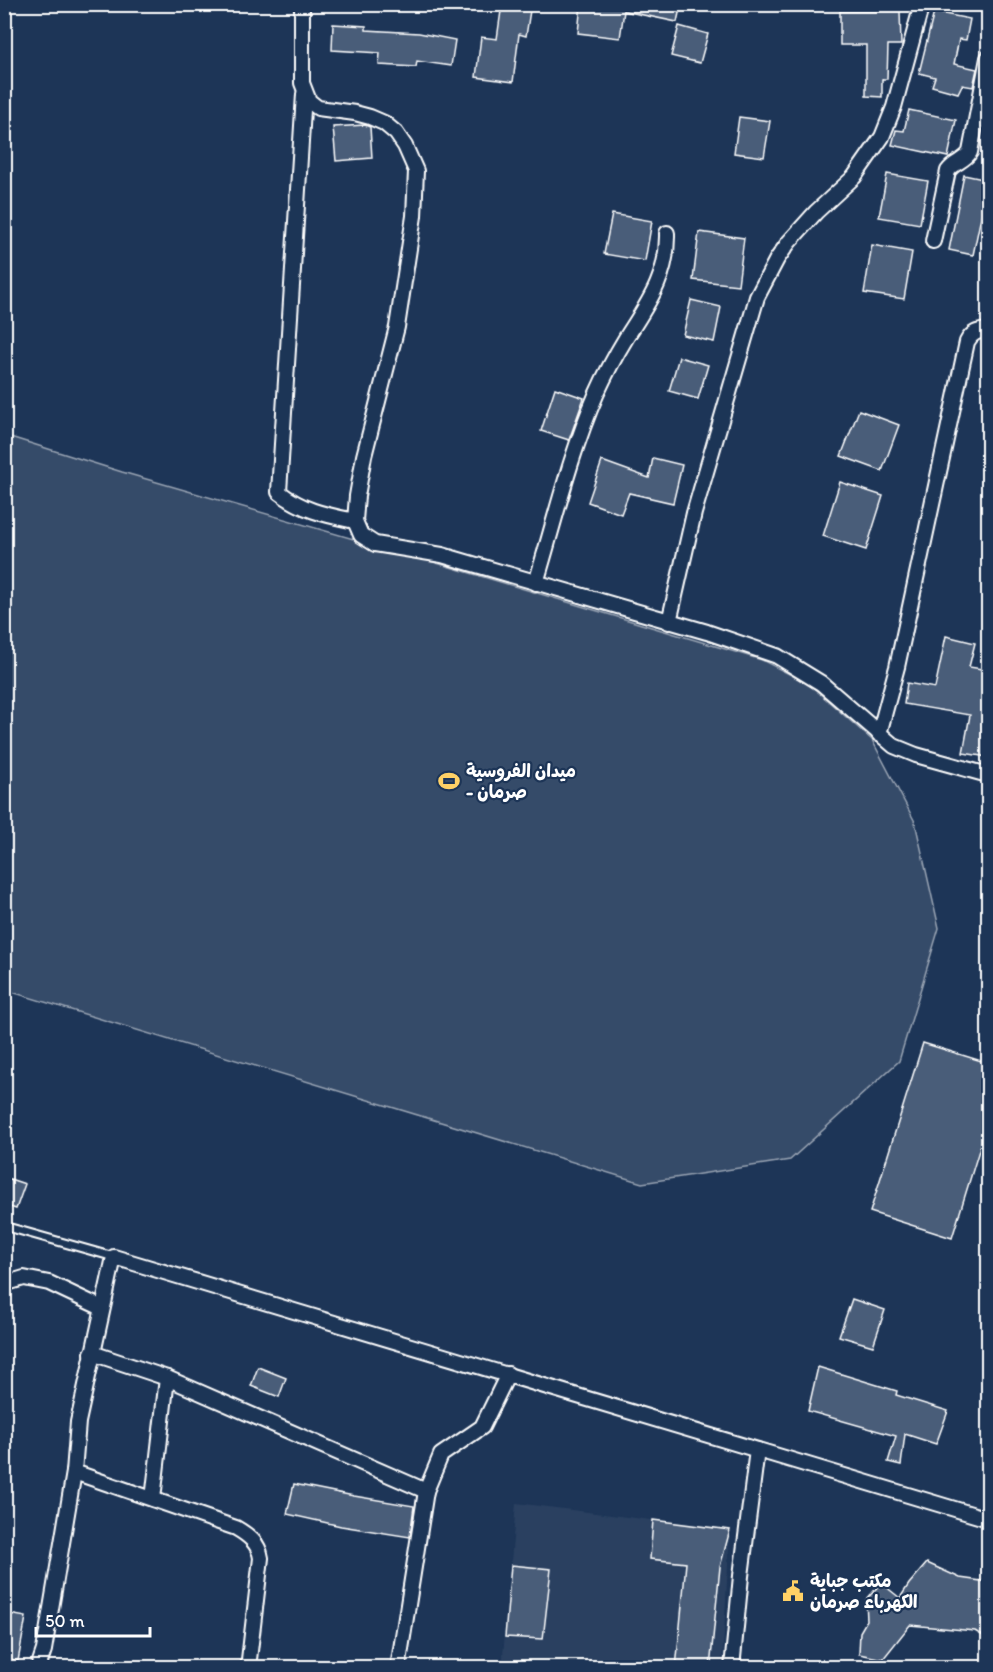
<svg xmlns="http://www.w3.org/2000/svg" width="993" height="1672" font-family="Itim,'Playpen Sans Arabic',sans-serif">
<style>
.built{fill:#2a4161}
.green{fill:#364b69;stroke:#9aa5b4;stroke-width:1.5}
.building{fill:#4a5d79;stroke:#fff;stroke-width:1.5}
.lines{fill:none;stroke-linecap:round;stroke-linejoin:round}
.service-casing{stroke:#fff;stroke-width:11}
.minor-casing{stroke:#fff;stroke-width:18}
.service{stroke:#1d3557;stroke-width:7}
.minor{stroke:#1d3557;stroke-width:14}
.labels{text-anchor:middle;stroke-width:4.5;stroke-linejoin:round;paint-order:stroke}
.poi-label{font-size:18px;font-weight:bold;fill:#fff;stroke:#1d3557;text-anchor:start}
</style>
<rect width="100%" height="100%" fill="#1d3557"/>
<filter id="ink" filterUnits="userSpaceOnUse"><feTurbulence type="fractalNoise" baseFrequency=".0167" numOctaves="2"/><feDisplacementMap in="SourceGraphic" scale="12" xChannelSelector="R" yChannelSelector="G"/><feConvolveMatrix kernelMatrix="1 2 1 2 8 2 1 2 1" color-interpolation-filters="sRGB"/></filter>
<g filter="url(#ink)">
<polygon class="built" points="516,1503 730,1530 722,1667 502,1668"/>
<polygon class="green" points="4,435 122,472 440,564 762,660 809,684 872,740 915,822 939,928 899,1061 790,1160 642,1183 5,990"/>
<g class="building">
<polygon points="502,4 531,4 526,36 519,34 513,82 476,77 481,37 497,39"/>
<polygon points="581,4 681,4 677,22 624,11 620,38 578,33"/>
<polygon points="840,11 900,11 901,45 888,45 887,79 882,79 882,97 866,96 866,45 840,45"/>
<polygon points="934,12 970,19 966,40 959,39 954,64 977,69 973,87 962,85 958,93 932,86 935,77 919,73"/>
<polygon points="333,24 366,26 366,30 419,33 455,40 451,66 417,61 416,67 379,65 380,53 332,50"/>
<polygon points="679,26 708,34 700,63 671,56"/>
<polygon points="909,110 956,120 948,157 892,145 896,130 904,131"/>
<polygon points="739,117 770,121 764,157 734,153"/>
<polygon points="365,125 370,127 372,158 336,161 333,127"/>
<polygon points="887,174 928,181 920,224 879,217"/>
<polygon points="964,175 988,180 988,213 982,212 973,255 949,250"/>
<polygon points="612,214 652,221 645,261 604,254"/>
<polygon points="699,232 744,238 738,285 693,280"/>
<polygon points="872,245 912,252 904,299 864,293"/>
<polygon points="691,300 721,307 714,342 683,335"/>
<polygon points="679,357 708,365 698,399 669,391"/>
<polygon points="555,388 584,398 569,440 541,431"/>
<polygon points="859,410 899,425 882,471 841,456"/>
<polygon points="653,458 682,465 673,503 629,493 621,514 588,502 602,461 649,478"/>
<polygon points="840,482 883,496 866,550 823,536"/>
<polygon points="946,636 975,643 969,667 988,670 988,757 963,753 970,715 904,704 907,683 935,688"/>
<polygon points="923,1043 988,1063 988,1121 952,1238 870,1212"/>
<polygon points="4,1177 25,1184 16,1209 4,1205"/>
<polygon points="852,1299 885,1310 873,1346 839,1336"/>
<polygon points="258,1367 286,1378 279,1397 251,1386"/>
<polygon points="818,1367 897,1391 896,1395 948,1411 936,1444 905,1434 901,1465 888,1462 896,1436 808,1411"/>
<polygon points="294,1484 354,1496 414,1506 410,1537 341,1526 287,1514"/>
<polygon points="653,1520 730,1530 720,1567 710,1668 676,1668 686,1563 650,1559"/>
<polygon points="927,1563 960,1578 988,1582 988,1639 975,1631 910,1625 883,1659 859,1654 860,1632 867,1620 866,1600 881,1583 900,1598 909,1584"/>
<polygon points="511,1565 551,1569 543,1639 505,1637"/>
<polygon points="4,1613 26,1617 18,1661 4,1658"/>
</g>
<g class="lines">
<defs>
<polyline id="service" points="4,1226 114,1257"/>
<g id="minor">
<polyline points="302,4 302,83 309,101 318,108 355,113 370,117 384,123 396,133 405,146 416,171 414,216 397,327 364,456 357,496 355,521 361,535 375,544 442,555 707,632 777,656 821,683 894,746 916,755 988,775"/>
<polyline points="984,4 988,5"/>
<path d="M304 94 279 492C303 511 326 515 355 521"/>
<path d="M933 241 948 171C954 162 965 161 970 152L988 58"/>
<path d="M536 583C555 520 570 455 596 395 605 375 615 356 626 338 648 303 668 277 667 233"/>
<polyline points="669,622 694,513 757,297 777,259 789,242 816,212 854,177 882,137 894,107 922,4"/>
<path d="M879 734 897 667 967 342C972 332 978 331 988 330"/>
<polyline points="4,1284 24,1278 49,1283 102,1308"/>
<polyline points="92,1353 167,1378 426,1491"/>
<path d="M74 1472 236 1528C248 1535 259 1543 261 1558L248 1668"/>
<polyline points="153,1499 167,1378"/>
<polyline points="4,1667 9,1668"/>
<polyline points="38,1668 44,1650 74,1472 78,1422 114,1257 988,1519"/>
<polyline points="398,1668 426,1491 441,1455 482,1427 508,1374"/>
<polyline points="732,1668 741,1576 757,1450"/>
</g>
</defs>
<use href="#service" class="service-casing"/>
<use href="#minor" class="minor-casing"/>
<use href="#service" class="service"/>
<use href="#minor" class="minor"/>
</g>
</g>
<defs>
<symbol id="stadium-bare" viewBox="-9 -9 18 18"><path d="M0-5a6.5 5 0 1 0 0 10a6.5 5 0 1 0 0-10ZM-3.5-1.8h7v3.6h-7Z" fill="#ffd166" stroke="#1d3557" stroke-width="2.5" paint-order="stroke"/></symbol>
<symbol id="civic-bare" viewBox="-9 -9 18 18"><path d="M-.6-6.5H3V-4.5H.6V-3L4-1V1h2V6H-6V1h2V-1L-.6-3ZM-1.2 2.5V6h2.4V2.5Z" fill="#ffd166" stroke="#1d3557" stroke-width="2.5" paint-order="stroke"/></symbol>
</defs>
<g fill-rule="evenodd">
<use href="#stadium-bare" x="434" y="766" width="30" height="30"/>
<use href="#civic-bare" x="778" y="1576" width="30" height="30"/>
</g>
<g class="labels">
<g class="poi-label">
<text x="466" y="777">ميدان الفروسية<tspan x="466" dy="21">- صرمان</tspan></text>
<text x="810" y="1587">مكتب جباية<tspan x="810" dy="21">الكهرباء صرمان</tspan></text>
</g>
</g>
<rect width="993" height="1672" fill="none" stroke="#1d3557" stroke-width="24"/>
<rect x="12" y="12" width="969" height="1648" fill="none" stroke="#fff" stroke-width="2" filter="url(#ink)"/>
<path d="M36 1627v9h114v-9" fill="none" stroke="#ffffff" stroke-width="3"/>
<text x="45" y="1627" font-size="18" fill="#ffffff" stroke="#1d3557" stroke-width="4.5" paint-order="stroke">50 m</text>
</svg>
